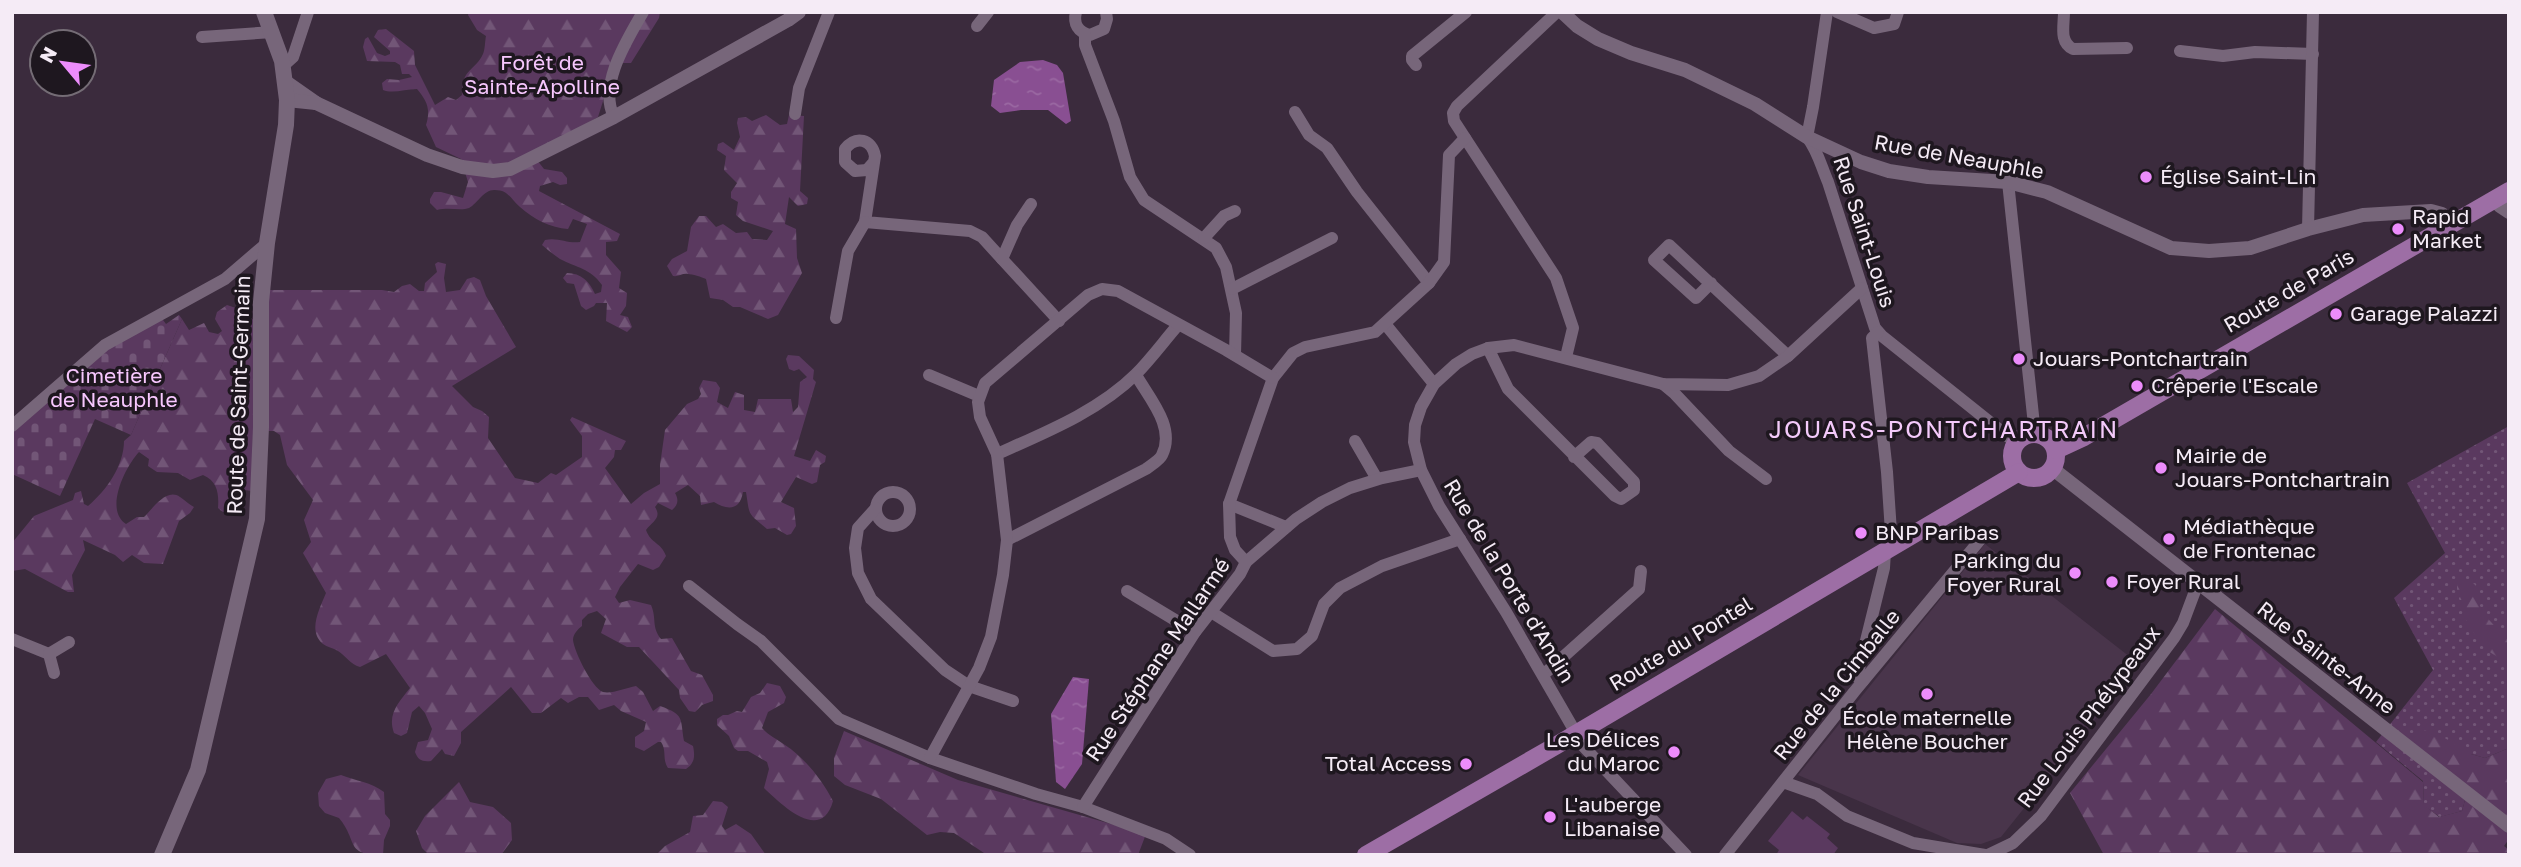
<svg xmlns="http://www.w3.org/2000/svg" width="2521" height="867" font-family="'Golos Text',sans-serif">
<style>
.built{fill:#49354b}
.grass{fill:url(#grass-dots)}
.forest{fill:url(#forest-firs)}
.cemetery{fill:url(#cemetery-stones)}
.park{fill:#5a395f}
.water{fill:url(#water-ripples)}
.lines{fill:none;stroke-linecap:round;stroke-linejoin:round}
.minor{stroke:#77667a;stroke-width:12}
.tertiary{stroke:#77667a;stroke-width:14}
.secondary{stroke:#77667a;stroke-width:16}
.primary{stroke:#9d6ea5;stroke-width:18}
.poi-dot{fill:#ec8cfb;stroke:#1e171f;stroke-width:2.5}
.labels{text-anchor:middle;stroke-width:7;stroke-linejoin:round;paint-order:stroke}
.park-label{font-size:21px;fill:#f7c7fe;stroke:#1e171f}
.street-label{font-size:21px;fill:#f5ebf6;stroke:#1e171f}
.poi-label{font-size:21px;fill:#f5ebf6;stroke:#1e171f;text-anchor:start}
.quarter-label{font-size:24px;letter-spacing:2px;fill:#f4cafb;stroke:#1e171f}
</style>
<defs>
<pattern id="grass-dots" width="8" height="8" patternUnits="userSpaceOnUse" patternTransform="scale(1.75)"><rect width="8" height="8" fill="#5a395f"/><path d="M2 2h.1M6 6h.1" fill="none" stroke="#725677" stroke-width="1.8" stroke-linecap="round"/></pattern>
<pattern id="forest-firs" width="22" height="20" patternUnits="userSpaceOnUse" patternTransform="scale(1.75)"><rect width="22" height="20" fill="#5a395f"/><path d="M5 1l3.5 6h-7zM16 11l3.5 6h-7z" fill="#725677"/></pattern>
<pattern id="cemetery-stones" width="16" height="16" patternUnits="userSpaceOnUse" patternTransform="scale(1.75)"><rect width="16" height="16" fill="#5a395f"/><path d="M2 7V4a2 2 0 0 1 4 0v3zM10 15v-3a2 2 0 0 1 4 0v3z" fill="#725677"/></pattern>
<pattern id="water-ripples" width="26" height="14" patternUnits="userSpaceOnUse" patternTransform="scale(1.75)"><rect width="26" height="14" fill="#894f92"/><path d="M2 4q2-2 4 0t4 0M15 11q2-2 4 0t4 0" fill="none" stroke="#9a68a2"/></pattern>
</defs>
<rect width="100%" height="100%" fill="#3b2b3d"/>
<polygon class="built" points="1985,544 2139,664 2001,837 1981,844 1957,843 1798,775"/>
<polygon class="grass" points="2509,426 2509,748 2485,758 2471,754 2468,789 2462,811 2440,817 2424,806 2423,781 2376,742 2433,670 2394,598 2445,553 2407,483"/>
<g class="forest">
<path d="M469 12H660L659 18 631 63H615L598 117 533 155 544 169 562 172 567 178V184L560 185 553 182 540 186 539 191 620 234 617 241 606 242V255L621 272 619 288 627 293 626 306 620 315 628 317 632 327 627 332 606 321 607 303H596L594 306 586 310 581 306 574 284 567 283 563 278 567 273C581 273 590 282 595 294L601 292 602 285C590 268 577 268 560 259 554 255 548 250 542 245L545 240C558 237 568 244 580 242L587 224 573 219 568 229C551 228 533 219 520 207 511 200 509 190 495 190 484 189 478 203 469 208 461 211 449 207 437 210L430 203V199L434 192H441L463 198 468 182 461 159 436 147 426 125C431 109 427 101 417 89 405 89 393 94 383 90L382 83 387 79 399 80 412 77 409 74H402L400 65 395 62 367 61 363 47 365 39 368 37 377 53 385 56 390 54V51L374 37 378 30 386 29 414 51 415 65 435 105 448 97 456 100 462 95C461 69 475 71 483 54 485 50 485 41 486 36L477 30 468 15Z"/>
<path d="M766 115 780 125 787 124 789 115 804 116 800 191 808 198 807 204 798 206 789 197 785 224 796 229 797 258 802 273 778 315 768 319 740 307H733L723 300 710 298 706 279C702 277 692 274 688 274 682 273 679 277 673 276L667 266 672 259 687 251 691 227 699 216H706L716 227 723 224 736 233 747 232 752 239 767 240 773 231 743 221 736 215 738 202 731 198V192L737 183 724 170 726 156 717 150 718 144 723 142 734 150 740 137 737 123 738 118 746 117 752 121Z"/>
<path d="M438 262 446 264 444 278 446 292 460 290 467 279 474 277 480 280 486 296 516 347 452 386 473 407 482 411 489 417 488 438 515 478 538 483 551 473 556 475 582 457V436L570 420 572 417 626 441 621 450H615L614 457 605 468 631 504 644 493 660 484V465L665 430 687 404 698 399 701 394 699 388 703 380 716 382 720 388 717 402 728 408 735 392 744 395V410L755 412 758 399H791L793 412 798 407 800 382 807 377 799 369 794 371 789 369 786 359 788 355 799 356 814 370 813 379 816 382 794 456 810 461 816 450 826 456 825 462 820 465 817 482 812 484 796 477 781 502 794 508 796 526 791 534 787 535 775 528 767 529C747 512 750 517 746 492H743C740 511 727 510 714 502L701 505 700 496 688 485 675 493C679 500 678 505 672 510L658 503 655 507C662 518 653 521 646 530 651 544 661 542 666 556L659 567 653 570 638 564 620 587 615 597 619 603 630 600 651 605C657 619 651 626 661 639L672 638 691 671 702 675 713 695V701L702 705 695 712 689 711 680 698 679 690 639 647H627L601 633 606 619 597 611 588 614 582 620V626C578 629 573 634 573 640 574 651 592 688 603 692 612 694 626 688 636 686L643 692 653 711 660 706C685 715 680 718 684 741L693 746C695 756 695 763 686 769L668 768C662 759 667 751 661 742H658L644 751 635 747V737L644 731 646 722 621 711 614 705 599 710 588 697H579L568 703 561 698 541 713H532L511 687 461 732V743L454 756 445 754 442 749 431 761C422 762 418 760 415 752L418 742 428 740 432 729 425 713 419 706 412 712 407 733 401 736 394 733C387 714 399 702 410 688L386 654 360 667C350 664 346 656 338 651 333 648 327 647 323 644 307 631 320 608 326 593L303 553 311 542 304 520 313 500 287 465 280 435 274 431H253L252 491 230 488V497L236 503V510C229 514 224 514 218 508 219 495 218 481 203 475L190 480 178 473 157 472 148 466 149 459 139 452C125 467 104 510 126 524L137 517H144C152 510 166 487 180 497 185 500 188 504 194 507L190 513 179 521 163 564 144 563 132 555 123 562 115 555 83 540 85 550 72 575 74 592H68L25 569 12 571V543L34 516 73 500 75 493 81 491 84 504 88 506C107 490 124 465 124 441L131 435 182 319 189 330 204 323 209 332 218 334 222 331 215 319 217 312 227 305 236 308 245 319 266 320 268 290H382L394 292 402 286 410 284 419 291H424L425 283 437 272 435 264Z"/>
<path d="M2463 580C2486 584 2475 597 2482 611 2484 616 2504 635 2509 641V656L2503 660 2486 650 2469 626 2465 618V607L2457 591V584Z"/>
<polygon points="2215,609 2423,782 2424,805 2439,817 2462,811 2468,789 2414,743 2416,733 2430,729 2471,754 2485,758 2509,748 2509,839 2504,846 2509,850 2509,855 2104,855 2070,793 2151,694"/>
<path d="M767 683 780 686 786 697 784 703 768 712 762 728C769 736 777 739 785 745 805 758 822 780 833 801 821 844 781 804 764 788L769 769 767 762 748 751H738L734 748 729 736 717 725V719L723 715H728L737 711 742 712 751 697 760 693Z"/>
<polygon points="844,731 958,780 1146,834 1138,855 987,855 954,833 940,832 927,835 881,799 845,785 834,776 834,758"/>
<path d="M341 775C356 781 371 782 384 792L385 814 390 820V826L384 840 383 855C344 855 359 842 339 818L325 813 319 806 318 793 326 779Z"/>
<polygon points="459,782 470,802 493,807 511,823 512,840 501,855 429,855 422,848 416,831 425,816"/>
<polygon points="713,801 722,802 728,807 722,826 725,830 736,824 751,834 766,855 656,855 665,846 690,832 693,816 703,815"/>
</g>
<polygon class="cemetery" points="179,315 182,319 131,435 95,419 60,496 12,474 12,429 108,347 160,316 166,324"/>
<polygon class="park" points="1792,811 1803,820 1807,816 1830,834 1827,838 1838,848 1833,855 1776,855 1779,850 1768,841"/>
<g class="water">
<polygon points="1043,60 1057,65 1063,73 1071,121 1066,124 1048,110 1021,110 1000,113 991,106 994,80 1020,62"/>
<polygon points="1073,677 1089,679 1082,764 1065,789 1056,782 1051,714"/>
</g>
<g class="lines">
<g class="minor">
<path d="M1076 12C1073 24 1078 32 1090 35L1104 29 1107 19 1106 12"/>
<polyline points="1557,12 1457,106 1453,113 1454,121 1556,278 1573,328 1566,357"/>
<path d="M1827 12 1813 107 1807 137C1818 151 1821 166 1828 182L1875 328 1882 336 2016 443"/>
<polyline points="1837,12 1874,28 1894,24 1898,12"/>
<path d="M2064 12C2064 26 2059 42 2073 49L2127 48"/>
<polyline points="977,26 988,12"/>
<polyline points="1085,34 1085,45 1114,121 1130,177 1144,200 1216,248 1226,267 1236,313 1235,355"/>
<polyline points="202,37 273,32"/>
<polyline points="2180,51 2223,56 2255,52 2313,54"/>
<polyline points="1416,65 1412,60 1412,56 1466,12"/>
<polyline points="283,66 293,57 308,12"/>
<polyline points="1295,112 1309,135 1327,148 1357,192 1429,283"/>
<polyline points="795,114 799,88 829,12"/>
<path d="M614 117C598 85 627 40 643 12"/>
<path d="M874 162 867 170 855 171 845 162V149C856 135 872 139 875 156L865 222 970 231 982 237 1002 259"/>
<polyline points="2008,182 2035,434"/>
<polyline points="1031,204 1017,225 1002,259 1059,321"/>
<polyline points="2308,229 2313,12"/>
<polyline points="1204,238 1224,216 1235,211"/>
<polyline points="1711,283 1696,298 1654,260 1669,245 1788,356"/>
<polyline points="1232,289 1332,238"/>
<polyline points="836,318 848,251 865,222"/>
<polyline points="1386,325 1434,384"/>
<polyline points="1878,332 1872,338 1887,472 1892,547"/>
<polyline points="1488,348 1508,389 1615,496 1621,499 1634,490 1634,482 1597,443 1591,442 1574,457"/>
<polyline points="929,375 979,396"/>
<polyline points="1663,384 1675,394 1729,451 1766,479"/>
<polyline points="12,426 105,345 225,279 267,243"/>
<polyline points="1355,441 1377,479"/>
<path d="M997 454C1044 433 1099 411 1136 374 1151 359 1164 341 1178 325"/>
<circle cx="893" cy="509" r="17"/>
<polyline points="1229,504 1286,527"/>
<polyline points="876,508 858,528 855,548 858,573 871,599 945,670 969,686 1013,701"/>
<path d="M1007 540 1146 469C1151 465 1160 460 1162 455 1176 427 1149 398 1136 375"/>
<polyline points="1246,562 1235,550 1230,537 1229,504 1273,378 1293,353 1305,347 1375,332 1429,283 1444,262 1449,155 1465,138"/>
<polyline points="689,586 737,624 761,641 839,719 930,758 1036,794 1083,807 1166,839 1190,855"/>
<polyline points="1127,591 1195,632"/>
<polyline points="1211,612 1273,651 1297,649 1312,636 1324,604 1340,588 1382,566 1460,539"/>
<polyline points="12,639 49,654 54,673"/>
<polyline points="49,654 69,642"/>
<polyline points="1543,675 1639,589 1641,571"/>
<polyline points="1863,681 1857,677 1884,568 1885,551"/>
<polyline points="930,758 979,668 991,637 1003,575 1007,540 997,454 980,417 978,402 985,383 1088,295 1102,289 1118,291 1226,350 1273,378"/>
<polyline points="1783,782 1817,794 1847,816 1913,843 1985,855"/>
<polyline points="1083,807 1195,632 1240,574 1246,562 1296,519 1322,502 1350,488 1382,478 1421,470"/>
<polyline points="1686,855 1584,747 1506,612 1439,506 1421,470 1414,442 1415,425 1421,407 1434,384 1456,364 1472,354 1488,348 1514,345 1663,384 1728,385 1759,376 1788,356 1862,288"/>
<polyline points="1725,855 1854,692 1980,540"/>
<polyline points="1988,855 2013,843 2041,816 2174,638 2183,623 2198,583"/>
</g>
<g class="tertiary">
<polyline points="1562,12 1577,26 1598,39 1631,53 1685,70 1755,104 1807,137 1861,162 1889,171 1928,177 2008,182 2047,192 2171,248 2209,251 2250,248 2308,229 2363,215 2431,211 2442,214 2448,225"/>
<polyline points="286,82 316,103"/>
<polyline points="287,100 316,103 427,155 462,167 493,171 510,169 614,117 788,20 799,12"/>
<polyline points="2495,199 2500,206 2509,212"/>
<polyline points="2053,469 2509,826"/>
</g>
<polyline class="secondary" points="162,855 198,770 257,519 261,427 261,302 267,243 286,125 287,100 282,61 264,12"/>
<g class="primary">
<circle cx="2034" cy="456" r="22"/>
<polyline points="2056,450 2084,437 2509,191"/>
<polyline points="1366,855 1557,745 2019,472"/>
</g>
</g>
<g class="poi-dot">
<circle cx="2146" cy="177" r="7"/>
<circle cx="2398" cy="229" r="7"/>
<circle cx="2336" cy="314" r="7"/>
<circle cx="2019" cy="359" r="7"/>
<circle cx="2137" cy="386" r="7"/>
<circle cx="2161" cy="468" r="7"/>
<circle cx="1861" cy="533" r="7"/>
<circle cx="2169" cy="539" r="7"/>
<circle cx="2075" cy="573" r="7"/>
<circle cx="2112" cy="582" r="7"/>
<circle cx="1927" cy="694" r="7"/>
<circle cx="1674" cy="752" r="7"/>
<circle cx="1466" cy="764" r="7"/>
<circle cx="1550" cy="817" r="7"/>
</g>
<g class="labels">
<g class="park-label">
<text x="542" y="70">Forêt de<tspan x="542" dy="24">Sainte-Apolline</tspan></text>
<text x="114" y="383">Cimetière<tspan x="114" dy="24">de Neauphle</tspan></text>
</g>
<g class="street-label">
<text transform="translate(1959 157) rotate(10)" y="7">Rue de Neauphle</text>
<text transform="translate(1864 232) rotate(72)" y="7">Rue Saint-Louis</text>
<text transform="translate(2289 291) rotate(-30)" y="7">Route de Paris</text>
<text transform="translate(239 395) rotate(-88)" y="7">Route de Saint-Germain</text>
<text transform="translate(1509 581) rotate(59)" y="7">Rue de la Porte d'Andin</text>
<text transform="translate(1681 644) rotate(-31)" y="7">Route du Pontel</text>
<text transform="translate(2326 658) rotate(38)" y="7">Rue Sainte-Anne</text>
<text transform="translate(1158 660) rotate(-56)" y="7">Rue Stéphane Mallarmé</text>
<text transform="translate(1837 685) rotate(-51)" y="7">Rue de la Cimballe</text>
<text transform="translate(2089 717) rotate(-53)" y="7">Rue Louis Phélypeaux</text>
</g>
<g class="poi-label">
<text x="2160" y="184">Église Saint-Lin</text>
<text x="2412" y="224">Rapid<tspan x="2412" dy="24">Market</tspan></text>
<text x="2350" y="321">Garage Palazzi</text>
<text x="2033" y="366">Jouars-Pontchartrain</text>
<text x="2151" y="393">Crêperie l'Escale</text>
<text x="2175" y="463">Mairie de<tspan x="2175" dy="24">Jouars-Pontchartrain</tspan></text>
<text x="2183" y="534">Médiathèque<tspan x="2183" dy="24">de Frontenac</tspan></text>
<text x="1875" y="540">BNP Paribas</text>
<text x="2061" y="568" text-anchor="end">Parking du<tspan x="2061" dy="24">Foyer Rural</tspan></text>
<text x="2126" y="589">Foyer Rural</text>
<text x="1927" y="725" text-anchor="middle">École maternelle<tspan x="1927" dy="24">Hélène Boucher</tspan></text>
<text x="1660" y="747" text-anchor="end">Les Délices<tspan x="1660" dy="24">du Maroc</tspan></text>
<text x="1452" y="771" text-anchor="end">Total Access</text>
<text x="1564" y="812">L'auberge<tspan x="1564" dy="24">Libanaise</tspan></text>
</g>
<g class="quarter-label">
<text x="1944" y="438">JOUARS-PONTCHARTRAIN</text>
</g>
</g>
<rect width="2521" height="867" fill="none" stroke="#f5ebf6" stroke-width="28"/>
<g transform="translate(63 63) rotate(299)"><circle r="33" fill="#1e171f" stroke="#746c75" stroke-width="2"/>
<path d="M0-5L12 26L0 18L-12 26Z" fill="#ec8cfb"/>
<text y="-10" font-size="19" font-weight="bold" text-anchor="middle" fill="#f5ebf6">N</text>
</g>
</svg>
